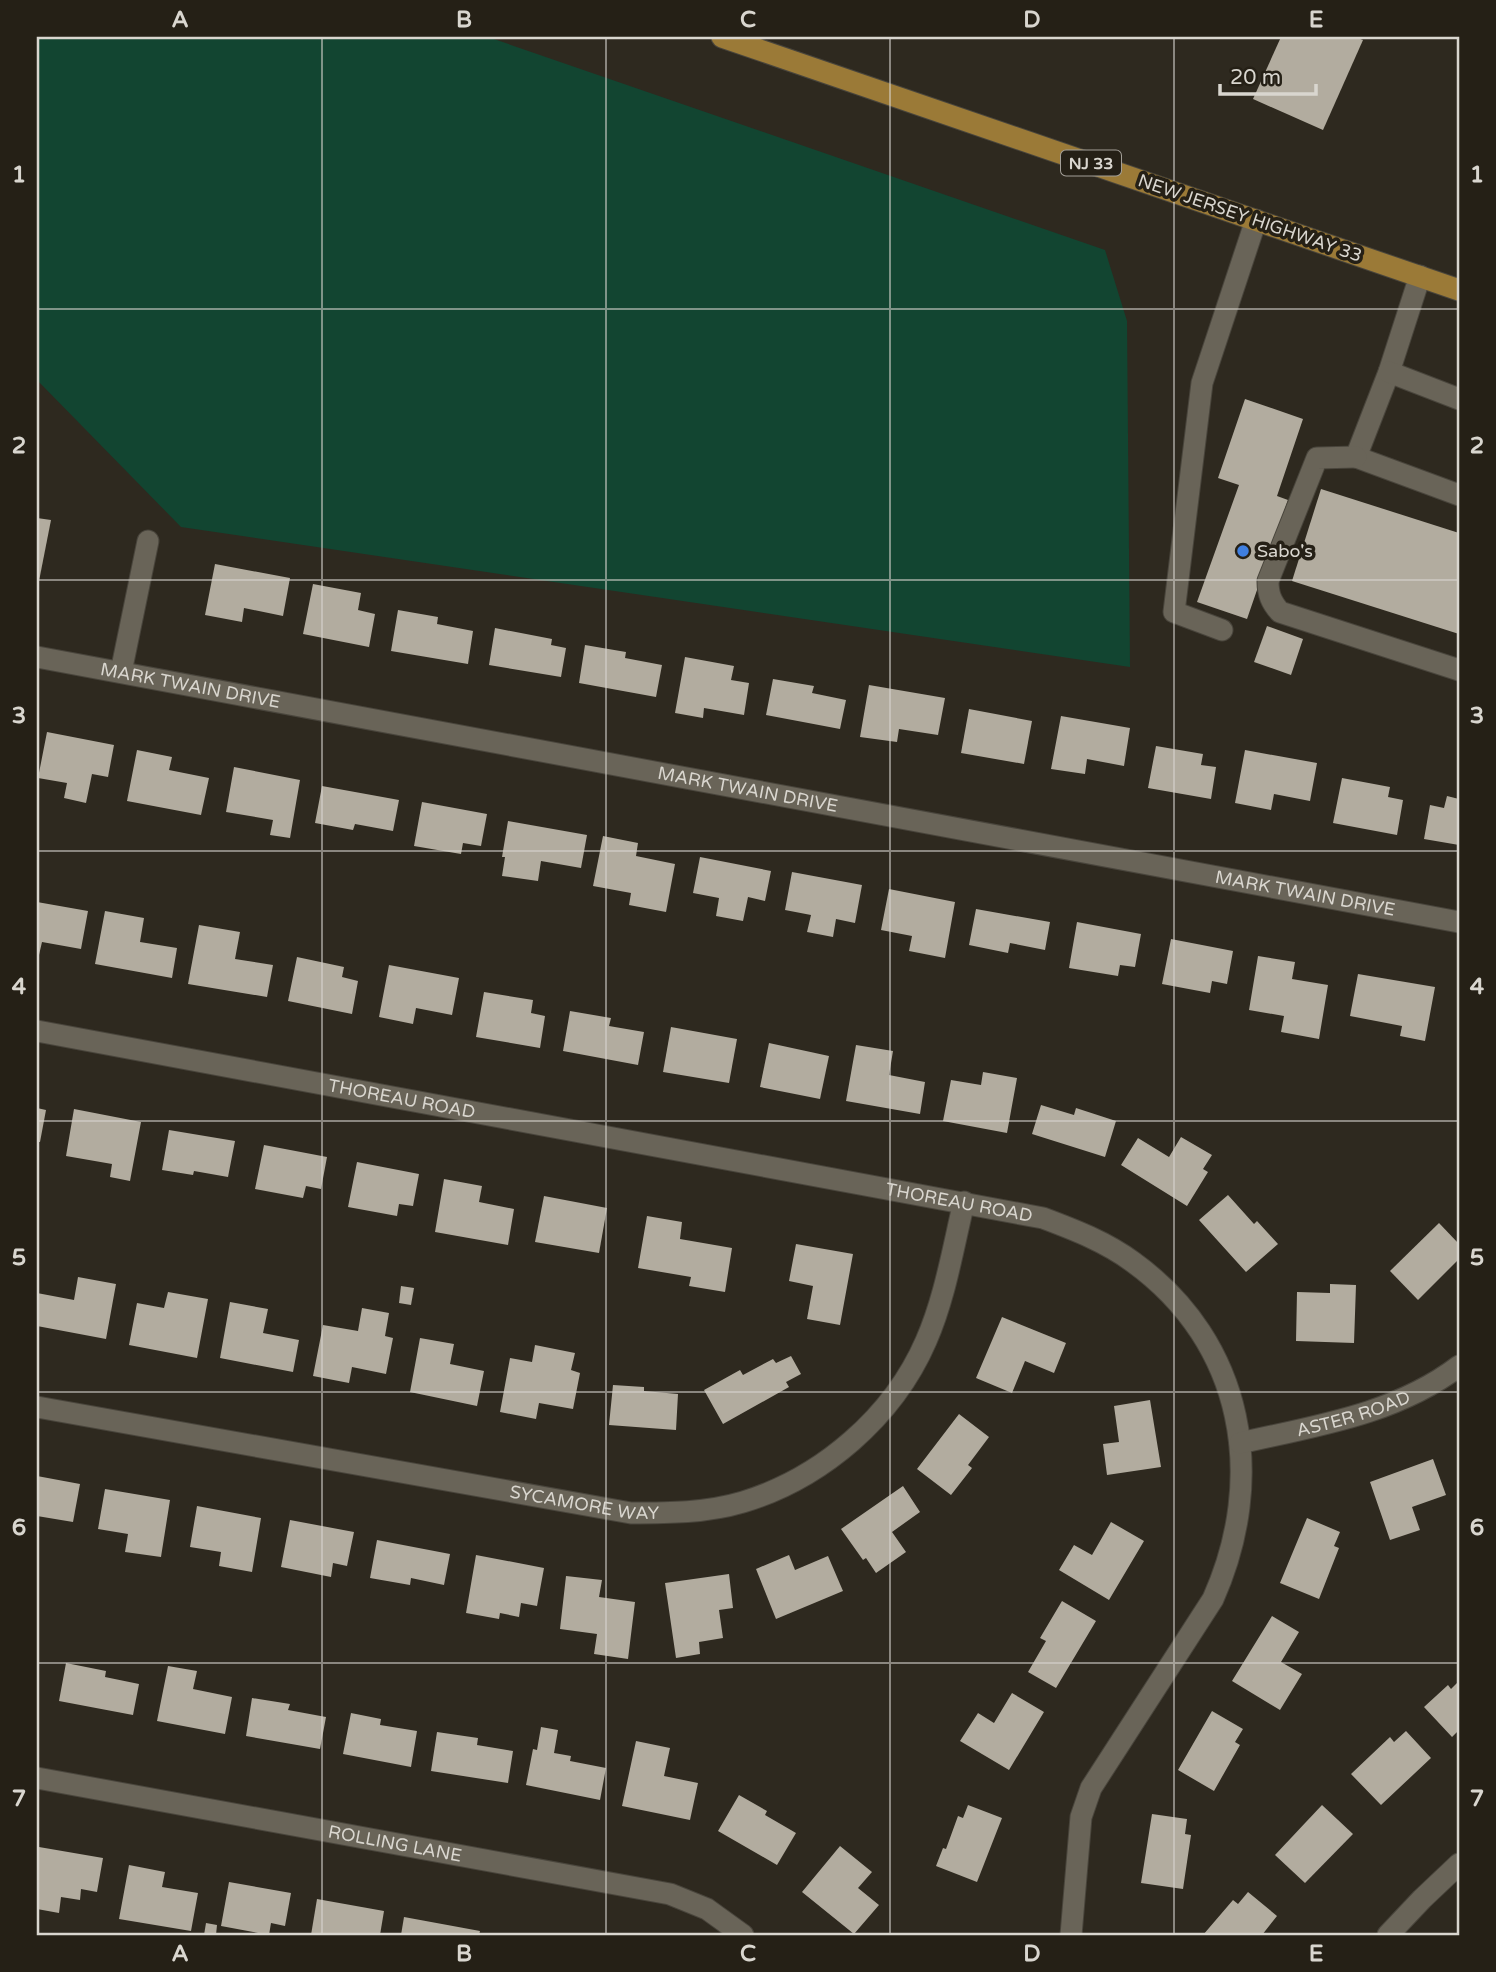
<svg xmlns="http://www.w3.org/2000/svg" width="1496" height="1972" font-family="'Varela Round',sans-serif">
<style>
.green{fill:#124531}
.building{fill:#b2ac9f}
.lines{fill:none;stroke-linecap:round;stroke-linejoin:round}
.minor-casing{stroke:#49453c;stroke-width:23}
.major-casing{stroke:#49453c;stroke-width:23}
.minor{stroke:#696458;stroke-width:21}
.major{stroke:#9b7a37;stroke-width:21}
.grid{fill:none;stroke:#d9d6cf;stroke-width:2;stroke-opacity:0.55}
.shop-dot{fill:#3f7fe0;stroke:#252016;stroke-width:2.5}
.labels{text-anchor:middle;stroke-width:7;stroke-linejoin:round;paint-order:stroke}
.shield{fill:#252016;stroke:#a39f98;stroke-width:2}
.shield-label{font-size:16px;font-weight:bold;fill:#d9d6cf}
.street-label{font-size:18px;fill:#d9d6cf;stroke:#252016}
.poi-label{font-size:18px;fill:#d9d6cf;stroke:#252016;text-anchor:start}
.neatline{fill:none;stroke:#d9d6cf;stroke-width:2.5}
.grid-label{font-size:23px;text-anchor:middle;font-weight:bold;fill:#d9d6cf}
</style>
<rect width="100%" height="100%" fill="#2e291f"/>
<polygon class="green" points="37,37 488,37 1105,250 1127,321 1130,667 181,527 37,380"/>
<g class="building">
<polygon points="1281,37 1355,37 1363,40 1323,130 1253,99"/>
<polygon points="1245,399 1303,419 1277,496 1288,500 1247,619 1197,602 1239,485 1218,478"/>
<polygon points="1321,489 1459,533 1459,634 1292,581"/>
<polygon points="37,518 51,520 39,581 37,581"/>
<polygon points="215,564 290,578 283,616 244,608 242,622 205,615"/>
<polygon points="313,584 361,593 358,610 375,614 369,647 303,634"/>
<polygon points="398,610 438,617 437,624 473,631 468,664 391,651"/>
<polygon points="1267,626 1303,639 1291,675 1254,662"/>
<polygon points="495,628 552,639 551,645 566,648 561,677 489,665"/>
<polygon points="585,645 626,652 625,658 662,665 656,697 579,683"/>
<polygon points="685,657 734,666 731,680 749,683 744,715 704,708 703,718 675,713"/>
<polygon points="773,679 814,686 812,693 846,700 840,729 766,715"/>
<polygon points="869,685 945,698 938,735 899,729 897,742 860,737"/>
<polygon points="969,709 1032,721 1024,764 961,753"/>
<polygon points="1061,716 1130,728 1124,766 1087,759 1085,774 1051,769"/>
<polygon points="47,732 114,745 108,777 92,774 86,803 64,798 67,783 38,778"/>
<polygon points="1156,746 1203,754 1201,765 1216,767 1211,799 1148,788"/>
<polygon points="137,750 172,757 169,770 209,778 201,815 127,801"/>
<polygon points="1245,750 1317,763 1310,801 1274,794 1271,810 1235,803"/>
<polygon points="234,767 300,780 290,838 270,835 273,820 226,812"/>
<polygon points="1342,778 1390,787 1388,797 1403,800 1397,835 1333,823"/>
<polygon points="322,786 399,800 393,831 355,824 353,830 315,823"/>
<polygon points="1447,796 1459,799 1459,845 1424,839 1430,805 1444,808"/>
<polygon points="422,802 487,814 481,846 463,843 461,854 414,846"/>
<polygon points="508,821 587,835 581,868 541,861 538,881 502,876 505,857 502,857"/>
<polygon points="603,836 638,843 636,856 675,864 666,912 629,905 631,893 593,886"/>
<polygon points="700,857 771,871 765,901 748,897 743,921 716,916 719,898 693,893"/>
<polygon points="792,872 862,885 855,923 836,919 833,937 807,932 811,915 785,910"/>
<polygon points="889,889 955,902 945,958 909,951 912,936 881,930"/>
<polygon points="37,902 88,911 81,949 42,942 39,955 37,954"/>
<polygon points="976,909 1050,922 1045,950 1010,943 1008,953 969,945"/>
<polygon points="105,911 144,918 140,942 177,948 172,978 95,964"/>
<polygon points="1077,922 1141,934 1135,967 1120,965 1118,976 1069,968"/>
<polygon points="199,925 240,932 235,959 273,965 267,997 188,984"/>
<polygon points="1171,939 1233,951 1227,984 1212,981 1210,993 1162,984"/>
<polygon points="1258,956 1295,962 1292,979 1328,985 1319,1039 1281,1032 1284,1016 1249,1010"/>
<polygon points="297,957 344,967 342,977 358,981 352,1014 288,1001"/>
<polygon points="389,965 459,978 452,1015 416,1008 413,1024 379,1017"/>
<polygon points="1358,974 1435,987 1425,1041 1400,1036 1402,1026 1350,1016"/>
<polygon points="484,992 533,1000 531,1013 545,1016 540,1048 476,1037"/>
<polygon points="570,1011 611,1018 609,1026 644,1032 638,1065 563,1051"/>
<polygon points="671,1027 737,1039 729,1083 663,1072"/>
<polygon points="769,1043 829,1056 820,1099 760,1087"/>
<polygon points="856,1045 893,1051 889,1075 925,1082 920,1114 846,1101"/>
<polygon points="983,1072 1017,1078 1007,1133 943,1121 951,1080 981,1085"/>
<polygon points="1041,1105 1074,1115 1076,1108 1116,1121 1105,1157 1032,1134"/>
<polygon points="37,1108 46,1110 40,1142 37,1142"/>
<polygon points="74,1109 141,1122 130,1181 110,1177 112,1164 66,1156"/>
<polygon points="169,1130 235,1141 228,1177 194,1171 193,1175 162,1170"/>
<polygon points="1181,1137 1212,1155 1203,1169 1208,1172 1187,1206 1121,1165 1138,1138 1169,1157"/>
<polygon points="264,1145 327,1157 321,1189 306,1186 303,1198 255,1189"/>
<polygon points="357,1162 419,1174 413,1206 399,1204 397,1216 348,1207"/>
<polygon points="444,1179 482,1186 479,1202 514,1209 508,1245 435,1232"/>
<polygon points="1228,1195 1254,1224 1257,1221 1278,1244 1246,1272 1199,1220"/>
<polygon points="544,1196 607,1208 599,1253 535,1242"/>
<polygon points="647,1216 682,1222 680,1239 732,1248 725,1292 689,1286 691,1277 638,1268"/>
<polygon points="1439,1223 1459,1244 1459,1259 1418,1300 1390,1271"/>
<polygon points="796,1244 853,1254 840,1325 807,1319 813,1286 789,1281"/>
<polygon points="78,1277 116,1284 106,1339 37,1326 37,1293 74,1300"/>
<polygon points="1330,1284 1356,1285 1354,1343 1296,1341 1297,1292 1330,1293"/>
<polygon points="401,1286 414,1288 411,1305 399,1303"/>
<polygon points="168,1292 208,1299 197,1358 129,1345 137,1303 164,1308"/>
<polygon points="230,1302 268,1309 263,1333 299,1340 293,1372 220,1358"/>
<polygon points="362,1308 389,1313 385,1336 393,1338 386,1374 352,1367 349,1383 313,1376 323,1325 358,1331"/>
<polygon points="1002,1317 1066,1343 1054,1373 1025,1361 1012,1393 976,1378"/>
<polygon points="420,1338 454,1344 450,1364 484,1371 477,1406 410,1392"/>
<polygon points="535,1345 575,1353 571,1370 580,1373 573,1409 539,1403 536,1419 500,1412 510,1358 532,1362"/>
<polygon points="791,1356 801,1374 786,1382 789,1387 723,1424 704,1390 740,1370 743,1375 773,1359 776,1363"/>
<polygon points="613,1385 644,1387 644,1391 678,1394 676,1430 609,1425"/>
<polygon points="1150,1400 1161,1467 1107,1475 1103,1444 1119,1442 1114,1406"/>
<polygon points="959,1414 989,1437 968,1465 972,1468 951,1495 917,1469"/>
<polygon points="1433,1459 1446,1495 1412,1507 1420,1530 1390,1540 1370,1482"/>
<polygon points="37,1476 80,1484 73,1522 37,1516"/>
<polygon points="903,1486 920,1512 892,1532 906,1552 876,1573 866,1558 863,1560 841,1529"/>
<polygon points="105,1489 170,1500 161,1557 125,1552 128,1534 98,1529"/>
<polygon points="197,1506 261,1518 252,1572 219,1566 221,1552 190,1547"/>
<polygon points="1307,1518 1340,1532 1334,1546 1339,1548 1319,1599 1280,1583"/>
<polygon points="290,1520 354,1532 347,1566 333,1563 331,1577 281,1567"/>
<polygon points="1111,1522 1144,1541 1109,1600 1059,1570 1074,1545 1092,1555"/>
<polygon points="377,1540 450,1554 444,1585 411,1578 410,1585 370,1578"/>
<polygon points="476,1555 544,1568 537,1606 521,1603 519,1617 500,1613 499,1619 466,1613"/>
<polygon points="789,1555 795,1570 828,1556 843,1591 776,1619 756,1569"/>
<polygon points="729,1574 733,1608 719,1610 723,1638 699,1642 700,1654 676,1658 665,1583"/>
<polygon points="566,1576 602,1580 599,1597 635,1602 628,1659 594,1654 597,1634 560,1629"/>
<polygon points="1062,1601 1096,1621 1056,1688 1028,1672 1046,1641 1040,1638"/>
<polygon points="1272,1616 1299,1632 1281,1662 1302,1674 1280,1710 1232,1681"/>
<polygon points="66,1663 106,1671 105,1677 139,1684 133,1715 59,1701"/>
<polygon points="168,1666 197,1671 193,1689 232,1697 225,1734 157,1721"/>
<polygon points="1459,1681 1459,1730 1452,1737 1424,1707 1448,1685 1451,1689"/>
<polygon points="1012,1693 1044,1712 1009,1770 960,1741 978,1713 994,1723"/>
<polygon points="252,1698 290,1704 288,1710 326,1717 320,1749 246,1736"/>
<polygon points="1212,1711 1243,1729 1235,1742 1240,1745 1214,1791 1178,1770"/>
<polygon points="351,1713 381,1719 380,1725 417,1731 411,1767 343,1754"/>
<polygon points="541,1727 558,1730 554,1753 571,1756 570,1761 606,1768 600,1800 526,1785 533,1749 537,1750"/>
<polygon points="1406,1731 1431,1758 1381,1805 1351,1774 1390,1737 1394,1742"/>
<polygon points="437,1732 478,1738 477,1745 513,1751 508,1783 431,1771"/>
<polygon points="636,1741 670,1748 664,1776 698,1783 690,1820 622,1806"/>
<polygon points="739,1795 767,1811 765,1815 796,1833 777,1865 718,1831"/>
<polygon points="968,1805 1002,1818 977,1882 936,1866 943,1848 946,1849 958,1816 963,1818"/>
<polygon points="1322,1805 1353,1834 1305,1883 1275,1855"/>
<polygon points="1152,1814 1187,1819 1185,1834 1191,1835 1183,1889 1141,1883"/>
<polygon points="840,1846 872,1872 858,1888 879,1905 854,1934 802,1892"/>
<polygon points="39,1847 103,1858 97,1892 81,1889 80,1900 61,1897 59,1913 37,1909"/>
<polygon points="129,1865 165,1872 162,1887 198,1893 191,1931 119,1919"/>
<polygon points="229,1882 291,1893 285,1926 271,1923 269,1935 221,1926"/>
<polygon points="1248,1892 1277,1916 1262,1935 1203,1935 1233,1900 1238,1904"/>
<polygon points="317,1899 384,1911 380,1935 311,1935"/>
<polygon points="404,1917 480,1931 479,1935 401,1935"/>
<polygon points="206,1923 217,1925 216,1935 204,1935"/>
</g>
<g class="lines">
<defs>
<g id="minor">
<polyline points="1420,276 1389,372 1356,457 1459,495"/>
<polyline points="1389,372 1459,399"/>
<path d="M1356 457 1317 458 1268 581C1268 594 1271 602 1280 612L1459 670"/>
<polyline points="1222,630 1174,612 1202,383 1256,220"/>
<path id="s1" d="M37 657 1459 922"/>
<polyline points="121,672 148,541"/>
<path id="s2" d="M37 1031 1043 1218C1075 1230 1106 1242 1133 1262 1245 1343 1267 1478 1213 1599L1091 1788 1081 1817 1071 1935"/>
<path id="s3" d="M37 1407 631 1513C669 1513 706 1513 743 1502 822 1478 893 1417 926 1341 945 1298 953 1248 964 1202"/>
<path id="s4" d="M1240 1443C1316 1426 1396 1414 1459 1366"/>
<path id="s5" d="M37 1778 670 1894 707 1909 743 1935"/>
<polyline points="1388,1935 1422,1899 1459,1864"/>
</g>
<polyline id="major" points="722,37 1459,290"/>
</defs>
<use href="#minor" class="minor-casing"/>
<use href="#major" class="major-casing"/>
<use href="#minor" class="minor"/>
<use href="#major" class="major"/>
</g>
<path class="grid" d="M322 37V1935M606 37V1935M890 37V1935M1174 37V1935M37 309H1459M37 580H1459M37 851H1459M37 1121H1459M37 1392H1459M37 1663H1459"/>
<circle class="shop-dot" cx="1243" cy="551" r="7"/>
<g class="labels">
<rect class="shield" x="1061" y="150.5" width="60" height="25" rx="5"/>
<g class="shield-label">
<text x="1091" y="169">NJ 33</text>
</g>
<g class="street-label">
<text transform="translate(1250 218) rotate(19)" y="6">NEW JERSEY HIGHWAY 33</text>
<text dy="6" stroke="none"><textPath href="#s1" startOffset="156">MARK TWAIN DRIVE</textPath></text>
<text dy="6" stroke="none"><textPath href="#s1" startOffset="723">MARK TWAIN DRIVE</textPath></text>
<text dy="6" stroke="none"><textPath href="#s1" startOffset="1290">MARK TWAIN DRIVE</textPath></text>
<text dy="6" stroke="none"><textPath href="#s2" startOffset="371">THOREAU ROAD</textPath></text>
<text dy="6" stroke="none"><textPath href="#s2" startOffset="938">THOREAU ROAD</textPath></text>
<text dy="6" stroke="none"><textPath href="#s4" startOffset="117">ASTER ROAD</textPath></text>
<text dy="6" stroke="none"><textPath href="#s3" startOffset="556">SYCAMORE WAY</textPath></text>
<text dy="6" stroke="none"><textPath href="#s5" startOffset="364">ROLLING LANE</textPath></text>
</g>
<g class="poi-label">
<text x="1257" y="557">Sabo's</text>
</g>
</g>
<rect width="1496" height="1972" fill="none" stroke="#252016" stroke-width="77"/>
<path d="M1220 84v10h96v-10" fill="none" stroke="#d9d6cf" stroke-width="3.5"/>
<text x="1230" y="84" font-size="21" fill="#d9d6cf" stroke="#252016" stroke-width="5" paint-order="stroke">20 m</text>
<rect x="38" y="38" width="1420" height="1896" class="neatline"/>
<g class="grid-label">
<text x="180" y="27">A</text>
<text x="464" y="27">B</text>
<text x="748" y="27">C</text>
<text x="1032" y="27">D</text>
<text x="1316" y="27">E</text>
<text x="19" y="182">1</text>
<text x="1477" y="182">1</text>
<text x="19" y="453">2</text>
<text x="1477" y="453">2</text>
<text x="19" y="723">3</text>
<text x="1477" y="723">3</text>
<text x="19" y="994">4</text>
<text x="1477" y="994">4</text>
<text x="19" y="1265">5</text>
<text x="1477" y="1265">5</text>
<text x="19" y="1535">6</text>
<text x="1477" y="1535">6</text>
<text x="19" y="1806">7</text>
<text x="1477" y="1806">7</text>
<text x="180" y="1961">A</text>
<text x="464" y="1961">B</text>
<text x="748" y="1961">C</text>
<text x="1032" y="1961">D</text>
<text x="1316" y="1961">E</text>
</g>
</svg>
